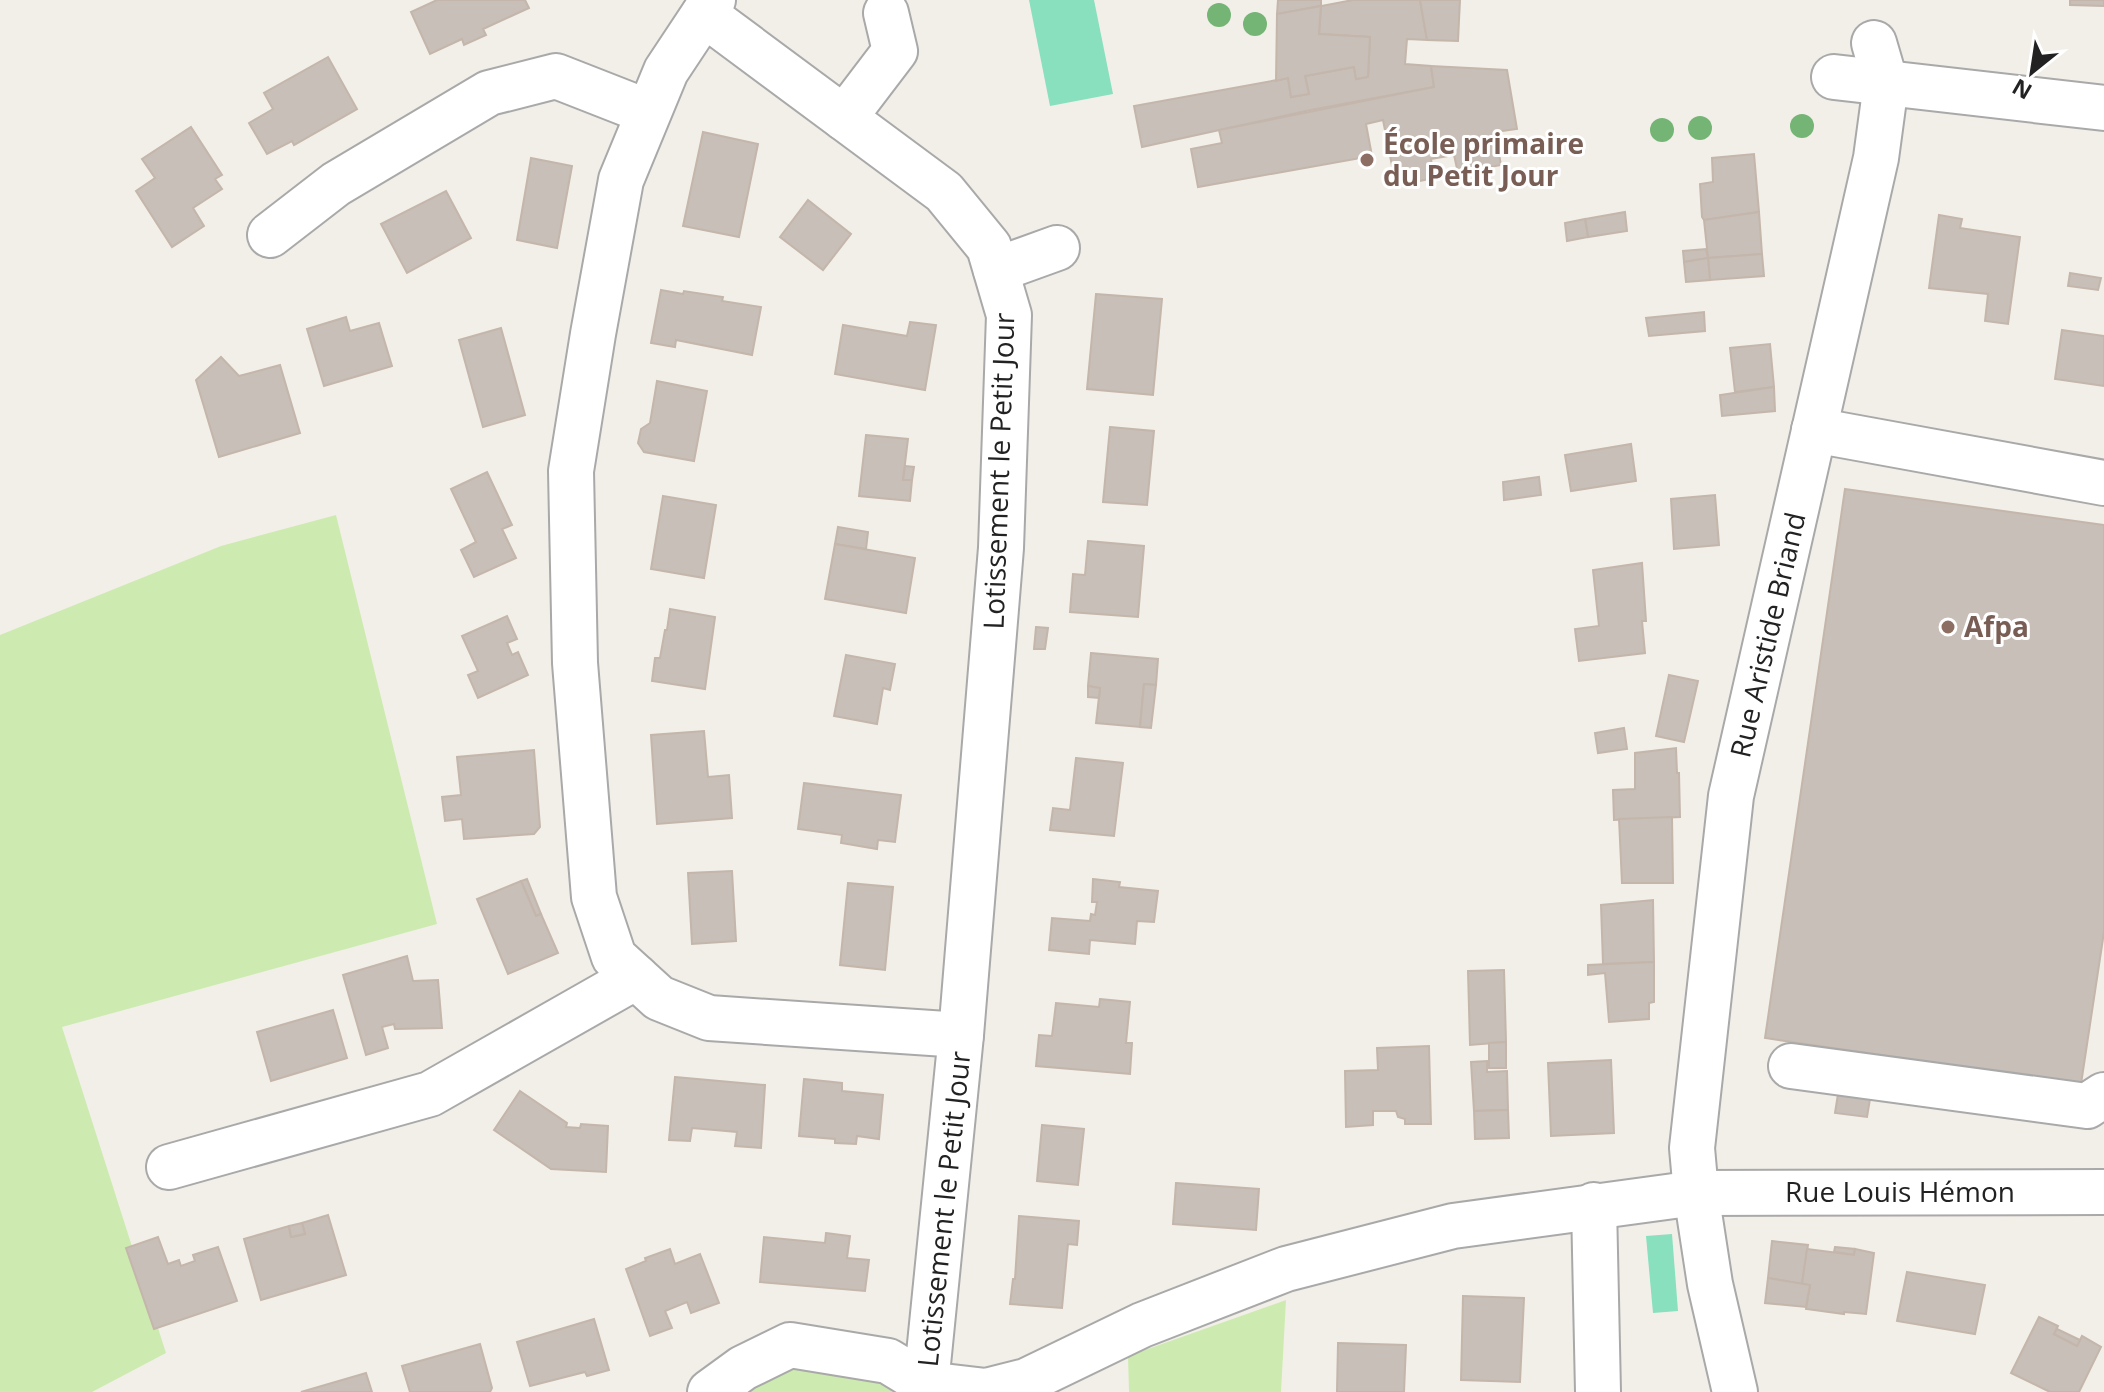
<svg xmlns="http://www.w3.org/2000/svg" width="2104" height="1392" font-family="'Open Sans',sans-serif">
<style>
.grass{fill:#cdebb0}
.pitch{fill:#88e0be}
.building{fill:#c7bfb8;stroke:#c4b6ab;stroke-width:2}
.lines{fill:none;stroke-linecap:round;stroke-linejoin:round}
.minor-casing{stroke:#a9a9a9;stroke-width:48}
.minor{stroke:#fff;stroke-width:44}
.tree{fill:#74b475}
.education-dot{fill:#8d6e63;stroke:#fff;stroke-width:3}
.labels{text-anchor:middle;stroke-width:6;stroke-linejoin:round;paint-order:stroke}
.education-label{font-size:28px;font-weight:bold;fill:#785e54;stroke:#fff;text-anchor:start}
.street-label{font-size:28px;fill:#222;stroke:#fff}
</style>
<rect width="100%" height="100%" fill="#f2efe9"/>
<g class="grass">
<polygon points="336,515 437,924 62,1027 166,1353 92,1392 0,1392 0,635 221,546"/>
<polygon points="1286,1300 1281,1392 1129,1392 1128,1356"/>
<polygon points="766,1362 879,1374 892,1392 728,1392"/>
</g>
<g class="pitch">
<polygon points="1029,0 1094,0 1113,94 1050,106"/>
<polygon points="1672,1234 1678,1311 1653,1313 1646,1236"/>
</g>
<g class="building">
<polygon points="437,0 525,0 529,8 483,29 486,35 464,45 462,39 430,54 411,12"/>
<polygon points="1278,0 1321,0 1321,6 1277,14"/>
<polygon points="1353,0 1420,0 1427,40 1407,39 1405,64 1431,66 1434,87 1311,110 1142,147 1134,106 1288,78 1291,97 1309,94 1305,76 1354,67 1356,79 1368,77 1370,37 1319,34 1321,6"/>
<polygon points="1420,0 1460,0 1458,41 1427,40"/>
<polygon points="2070,0 2104,0 2104,6 2070,5"/>
<polygon points="1321,6 1319,34 1370,37 1368,77 1356,79 1354,67 1305,76 1309,94 1291,97 1288,78 1276,81 1277,14"/>
<polygon points="328,57 357,109 294,145 292,141 267,154 249,123 273,109 264,93"/>
<polygon points="1431,66 1507,70 1517,129 1495,132 1501,165 1458,173 1454,155 1431,159 1434,178 1396,186 1383,120 1366,124 1372,156 1198,187 1191,149 1222,143 1219,130 1434,87"/>
<polygon points="191,127 222,175 215,179 222,189 193,208 204,226 172,247 136,191 155,178 142,159"/>
<polygon points="703,132 758,144 739,237 683,226"/>
<polygon points="1754,154 1759,212 1704,220 1702,217 1700,184 1713,182 1712,158"/>
<polygon points="531,158 572,166 557,248 517,240"/>
<polygon points="446,191 471,238 407,273 381,224"/>
<polygon points="808,200 851,234 823,270 780,237"/>
<polygon points="1625,212 1627,231 1588,237 1585,219"/>
<polygon points="1759,212 1762,254 1708,258 1704,220"/>
<polygon points="1939,215 1962,219 1960,228 2020,237 2008,324 1985,321 1988,294 1929,288"/>
<polygon points="1585,219 1588,237 1567,241 1565,223"/>
<polygon points="1706,249 1708,258 1684,262 1683,251"/>
<polygon points="1762,254 1764,276 1710,280 1708,258"/>
<polygon points="1708,258 1710,280 1686,282 1684,262"/>
<polygon points="2070,273 2101,278 2098,290 2068,286"/>
<polygon points="661,290 683,294 684,291 723,297 722,301 761,307 752,355 676,340 675,347 651,343"/>
<polygon points="1096,294 1162,299 1153,395 1087,389"/>
<polygon points="1704,312 1705,331 1649,336 1646,318"/>
<polygon points="346,317 350,331 379,323 392,366 324,386 307,329"/>
<polygon points="910,322 936,325 925,390 835,374 843,325 907,336"/>
<polygon points="501,328 525,415 483,427 459,340"/>
<polygon points="2062,330 2104,336 2104,386 2055,379"/>
<polygon points="1770,344 1774,387 1735,392 1730,348"/>
<polygon points="221,357 239,376 280,365 300,433 219,457 196,380"/>
<polygon points="657,381 707,391 694,461 644,452 638,443 641,429 650,423"/>
<polygon points="1774,387 1775,411 1722,416 1720,395"/>
<polygon points="1110,427 1154,431 1147,505 1103,502"/>
<polygon points="866,435 908,439 903,480 912,480 910,501 859,496"/>
<polygon points="1631,444 1636,481 1571,491 1565,455"/>
<polygon points="905,466 914,467 912,480 903,480"/>
<polygon points="487,472 512,525 502,529 516,558 474,577 461,550 476,542 451,489"/>
<polygon points="1539,477 1541,495 1504,500 1503,482"/>
<polygon points="1845,489 2104,525 2104,932 2081,1084 1765,1038"/>
<polygon points="1715,495 1719,545 1674,549 1671,499"/>
<polygon points="663,496 716,505 704,578 651,569"/>
<polygon points="838,527 868,532 866,549 835,544"/>
<polygon points="1088,541 1144,546 1138,617 1070,612 1073,574 1085,575"/>
<polygon points="835,544 915,558 906,613 825,599"/>
<polygon points="1642,563 1646,621 1642,621 1645,653 1579,661 1575,629 1599,626 1593,570"/>
<polygon points="670,609 715,617 705,689 652,681 655,658 660,658 665,630 667,630"/>
<polygon points="507,616 517,639 507,643 512,655 518,652 528,675 478,698 468,675 478,671 462,636"/>
<polygon points="1036,627 1048,628 1045,649 1034,649"/>
<polygon points="1091,653 1158,659 1156,685 1144,684 1140,727 1096,723 1100,688 1088,686"/>
<polygon points="846,655 895,664 890,690 883,688 877,724 834,716"/>
<polygon points="1669,675 1698,681 1684,742 1656,736"/>
<polygon points="1144,684 1156,685 1151,728 1140,727"/>
<polygon points="1088,686 1100,688 1099,698 1088,697"/>
<polygon points="1624,728 1627,749 1598,753 1595,733"/>
<polygon points="704,731 708,777 729,775 732,818 657,824 651,735"/>
<polygon points="1676,748 1677,773 1679,773 1680,817 1614,820 1613,790 1635,789 1635,753"/>
<polygon points="534,750 540,827 534,834 464,839 462,819 445,821 442,797 461,795 457,757"/>
<polygon points="1076,758 1123,763 1114,836 1050,830 1053,808 1070,810"/>
<polygon points="804,783 901,795 895,842 878,840 877,849 841,843 842,835 798,829"/>
<polygon points="1672,817 1673,883 1622,883 1619,819"/>
<polygon points="732,871 736,941 692,944 688,873"/>
<polygon points="527,879 541,914 536,916 521,881"/>
<polygon points="1093,879 1120,882 1119,887 1158,891 1154,922 1137,921 1135,944 1090,940 1089,954 1049,950 1052,918 1090,921 1091,914 1095,915 1097,902 1092,902"/>
<polygon points="521,881 536,916 541,914 558,953 508,974 477,899"/>
<polygon points="848,883 893,887 885,970 840,965"/>
<polygon points="1653,900 1654,962 1603,964 1601,905"/>
<polygon points="407,956 413,981 438,980 442,1028 395,1029 394,1024 382,1027 388,1048 366,1055 343,975"/>
<polygon points="1654,962 1654,1002 1649,1003 1649,1019 1609,1022 1605,973 1588,975 1588,965"/>
<polygon points="1504,970 1506,1042 1470,1045 1468,971"/>
<polygon points="1100,999 1130,1002 1126,1043 1132,1043 1130,1074 1036,1066 1039,1035 1052,1036 1056,1003 1099,1007"/>
<polygon points="333,1010 347,1058 271,1081 257,1032"/>
<polygon points="1506,1042 1506,1068 1489,1068 1489,1043"/>
<polygon points="1429,1046 1431,1124 1405,1124 1405,1119 1398,1117 1396,1111 1373,1111 1373,1125 1346,1127 1345,1071 1378,1070 1377,1048"/>
<polygon points="1611,1060 1614,1133 1551,1136 1548,1063"/>
<polygon points="1487,1061 1487,1072 1507,1071 1508,1110 1474,1111 1471,1062"/>
<polygon points="675,1077 765,1085 761,1148 735,1146 737,1132 692,1128 690,1141 669,1140"/>
<polygon points="804,1079 842,1083 842,1091 883,1095 879,1139 857,1136 856,1144 835,1143 835,1139 799,1136"/>
<polygon points="520,1091 567,1123 566,1127 580,1128 581,1124 608,1126 606,1172 551,1169 494,1130"/>
<polygon points="1838,1094 1870,1099 1867,1117 1835,1113"/>
<polygon points="1508,1110 1509,1138 1475,1139 1474,1111"/>
<polygon points="1042,1125 1084,1129 1078,1185 1037,1181"/>
<polygon points="1176,1183 1259,1189 1256,1230 1173,1224"/>
<polygon points="328,1215 346,1275 261,1300 244,1239 289,1226 291,1237 305,1234 302,1223"/>
<polygon points="1019,1216 1079,1221 1077,1245 1068,1244 1062,1308 1010,1304 1013,1279 1015,1279"/>
<polygon points="302,1223 305,1234 291,1237 289,1226"/>
<polygon points="826,1233 850,1236 847,1258 869,1260 865,1291 760,1282 764,1237 825,1243"/>
<polygon points="158,1237 168,1264 179,1260 181,1266 195,1261 193,1255 218,1247 237,1301 154,1329 126,1248"/>
<polygon points="1772,1241 1808,1245 1802,1284 1768,1278"/>
<polygon points="1835,1247 1855,1249 1854,1255 1834,1252"/>
<polygon points="670,1249 675,1264 700,1254 719,1303 691,1313 687,1302 665,1311 672,1328 650,1336 626,1269 646,1261 645,1258"/>
<polygon points="1807,1249 1854,1255 1855,1249 1874,1253 1866,1314 1844,1312 1844,1314 1806,1309 1810,1285 1802,1284"/>
<polygon points="1907,1272 1985,1285 1975,1334 1897,1321"/>
<polygon points="1768,1278 1810,1285 1806,1307 1765,1303"/>
<polygon points="1463,1296 1524,1298 1520,1382 1461,1380"/>
<polygon points="2039,1317 2058,1326 2054,1334 2077,1346 2082,1336 2101,1347 2079,1392 2050,1392 2011,1373"/>
<polygon points="594,1319 609,1370 587,1376 585,1372 530,1386 517,1342"/>
<polygon points="2057,1329 2080,1340 2077,1346 2054,1334"/>
<polygon points="1338,1343 1406,1345 1404,1392 1337,1392"/>
<polygon points="480,1344 492,1388 490,1392 410,1392 402,1366"/>
<polygon points="366,1373 372,1392 301,1392"/>
</g>
<g class="lines">
<defs>
<g id="minor">
<polyline points="713,0 666,71 621,180 593,334 571,471 575,663 594,897 614,957 659,998 709,1018 961,1035"/>
<polyline points="704,14 944,192 989,247 1009,315 1001,548 961,1035 926,1384 888,1361 790,1345 743,1368 710,1392"/>
<polyline points="1834,77 2104,108"/>
<polyline points="844,118 895,51 886,13"/>
<polyline points="270,235 336,184 489,93 556,76 648,112"/>
<polyline points="996,270 1057,248"/>
<polyline points="1814,430 2104,483"/>
<polyline points="1791,1066 2087,1106 2104,1095"/>
<polyline points="169,1167 430,1094 636,977"/>
<polyline points="1594,1205 1598,1392"/>
<polyline points="920,1392 926,1384 986,1391 1026,1381 1142,1325 1286,1269 1453,1226 1696,1193 2104,1192"/>
<polyline points="1735,1392 1710,1284 1696,1193 1692,1148 1731,796 1876,158 1886,84 1874,43"/>
</g>
</defs>
<use href="#minor" class="minor-casing"/>
<use href="#minor" class="minor"/>
</g>
<g class="tree">
<circle cx="1219" cy="15" r="12"/>
<circle cx="1255" cy="24" r="12"/>
<circle cx="1802" cy="126" r="12"/>
<circle cx="1700" cy="128" r="12"/>
<circle cx="1662" cy="130" r="12"/>
</g>
<g class="education-dot">
<circle cx="1367" cy="160" r="8"/>
<circle cx="1948" cy="627" r="8"/>
</g>
<g class="labels">
<g class="education-label">
<text x="1383" y="154">École primaire<tspan x="1383" dy="32">du Petit Jour</tspan></text>
<text x="1964" y="637">Afpa</text>
</g>
<g class="street-label">
<text transform="translate(999 471) rotate(-88)" y="10">Lotissement le Petit Jour</text>
<text transform="translate(1768 635) rotate(-77)" y="10">Rue Aristide Briand</text>
<text x="1900" y="1202">Rue Louis Hémon</text>
<text transform="translate(944 1209) rotate(-84)" y="10">Lotissement le Petit Jour</text>
</g>
</g>
<g transform="translate(2032 72) rotate(210)" stroke="#ffffff" stroke-width="6" paint-order="stroke">
<path d="M0-6L14 30L0 20L-14 30Z" fill="#222222"/>
<text y="-12" font-size="22" font-weight="bold" text-anchor="middle" fill="#222222">N</text>
</g>
</svg>
